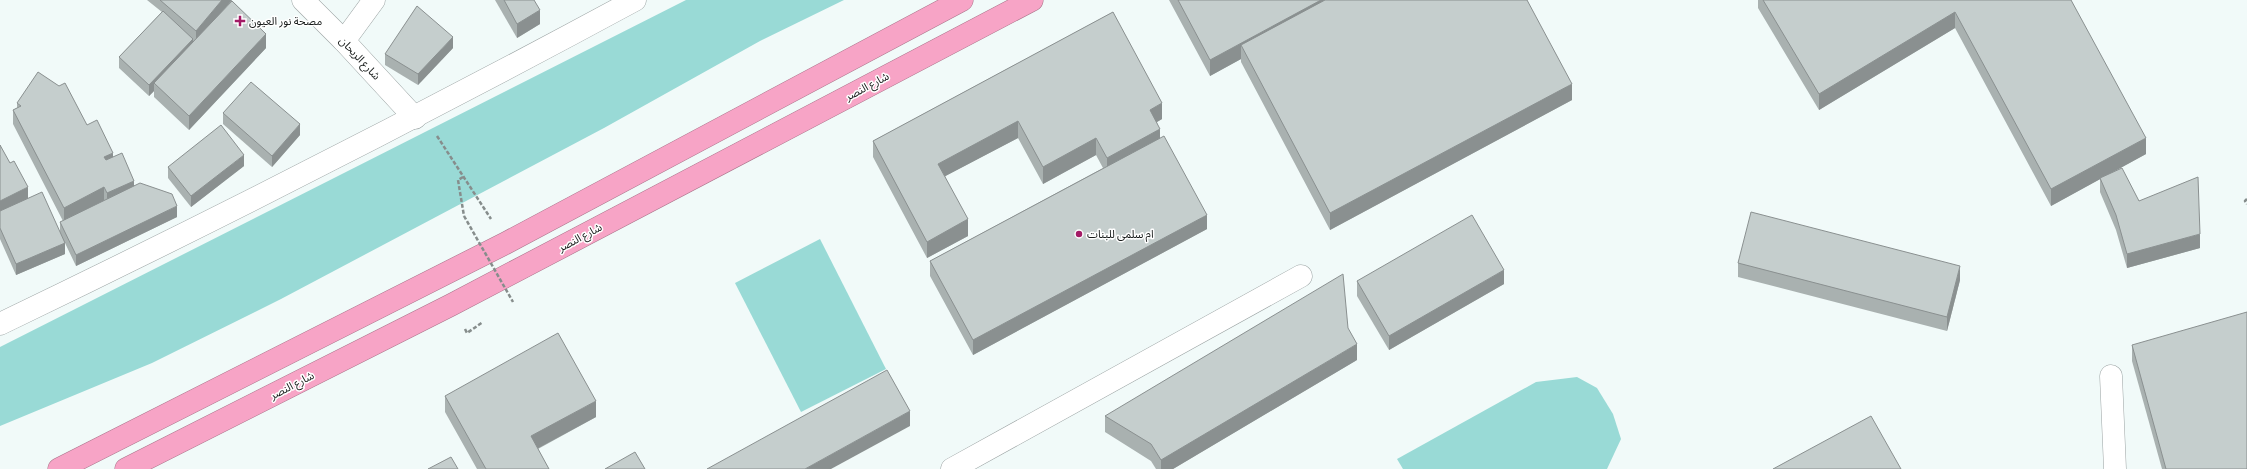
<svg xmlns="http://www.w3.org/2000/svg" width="2247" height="469" font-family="'Source Sans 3','Noto Sans Arabic',sans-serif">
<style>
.green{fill:#99dad6}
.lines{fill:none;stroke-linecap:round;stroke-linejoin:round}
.street-casing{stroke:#9ba3a3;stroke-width:23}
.highway-casing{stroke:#a87389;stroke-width:23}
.path{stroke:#868d8c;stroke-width:2.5;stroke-dasharray:4 2;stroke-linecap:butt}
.street{stroke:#fff;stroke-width:22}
.highway{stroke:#f7a4c6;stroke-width:22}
.path-bridge{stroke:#868d8c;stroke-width:2.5;stroke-dasharray:4 2;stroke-linecap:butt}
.wall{fill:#a9b1b0}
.shaded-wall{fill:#8a9090}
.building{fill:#c5cecd;stroke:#8a9090}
.poi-dot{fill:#a31b66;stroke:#fff;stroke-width:1.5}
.labels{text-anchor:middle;stroke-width:3;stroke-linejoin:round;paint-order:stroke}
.poi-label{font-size:11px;fill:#151918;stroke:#fff;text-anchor:start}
.street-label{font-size:11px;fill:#151918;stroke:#fff}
</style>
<rect width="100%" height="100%" fill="#f1faf9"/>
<g class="green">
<polygon points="686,0 844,0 760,41 604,128 281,299 152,363 0,426 0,347"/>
<polygon points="820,239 886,369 801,412 735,283"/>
<polygon points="1577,377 1597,388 1613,414 1621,439 1607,469 1403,469 1397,459 1536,382"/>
</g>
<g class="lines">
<defs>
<g id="street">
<polyline points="303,0 344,41 415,118"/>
<polyline points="344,41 374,0"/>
<path d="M0 324C214 221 426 113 635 0"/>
<polyline points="2111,376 2115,469"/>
<polyline points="952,469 1301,276"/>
</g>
<g id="highway">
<polyline points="59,469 506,243 962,0"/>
<polyline points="126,469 451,305 1032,0"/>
</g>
</defs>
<use href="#street" class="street-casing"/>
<use href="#highway" class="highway-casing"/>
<g class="path">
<polyline points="437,136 491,219"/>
<polyline points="463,177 458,180 464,216"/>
<polyline points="2247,199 2245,201 2247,204"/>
<polyline points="465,329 467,333 483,322"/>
</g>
<use href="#street" class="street"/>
<use href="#highway" class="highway"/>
<polyline class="path-bridge" points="464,216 513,302"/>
</g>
<g class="wall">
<polygon points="147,0 232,0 226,7 266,48 189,130 154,97 154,91 149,96 119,68 119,57 162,12"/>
<polygon points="495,0 534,0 540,24 517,38"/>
<polygon points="1169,0 1527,0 1572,100 1330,230 1241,62 1241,59 1210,76"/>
<polygon points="1758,0 2071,0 2146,154 2113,172 2139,201 2200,248 2127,268 2116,230 2100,192 2100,179 2051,206 1955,28 1819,110 1758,8"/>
<polygon points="1113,12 1162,119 1157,122 1160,138 1207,229 973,355 930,276 930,261 1103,168 1096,155 1043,184 1018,138 945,176 968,236 927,258 873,157 873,141"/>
<polygon points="453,48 418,85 385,65 385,54"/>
<polygon points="17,103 113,157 134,185 177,217 76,266 65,243 65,254 16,275 0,239 0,145 28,198 60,232 60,222 63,221 13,124 13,110 17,108"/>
<polygon points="223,113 300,135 272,167 223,124"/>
<polygon points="244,166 191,207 168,178 168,167"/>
<polygon points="1738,263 1960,280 1947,331 1738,277"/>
<polygon points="1357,281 1504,284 1389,350 1357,296"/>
<polygon points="2132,345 2247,469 2162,469 2132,361"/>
<polygon points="1357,360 1173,469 1156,469 1151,461 1105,432 1105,416"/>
<polygon points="445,396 596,417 538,449 549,469 477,469 445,412"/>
</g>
<g class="shaded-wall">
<polygon points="222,0 232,0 196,42 196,31"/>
<polygon points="1321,0 1351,0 1241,45 1241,59 1210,76 1210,60"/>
<polygon points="540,10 540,24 517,38 517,24"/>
<polygon points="1955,12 1955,28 1819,110 1819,94"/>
<polygon points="266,34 266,48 189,130 189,116"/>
<polygon points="453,37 453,48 418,85 418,74"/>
<polygon points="193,39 193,50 154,83 154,91 149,96 149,85"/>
<polygon points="1572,84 1572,100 1330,230 1330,213"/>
<polygon points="1162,103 1162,119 1150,126 1150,110"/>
<polygon points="1018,121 1018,138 938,180 938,164"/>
<polygon points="300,124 300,135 272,167 272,156"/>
<polygon points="1160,129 1160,145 1107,174 1107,158"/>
<polygon points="1096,138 1096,155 1043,184 1043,167"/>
<polygon points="2146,138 2146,154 2051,206 2051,189"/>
<polygon points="113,153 113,167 104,171 104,157"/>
<polygon points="244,155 244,166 191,207 191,196"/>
<polygon points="134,181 134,195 107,207 107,193"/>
<polygon points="28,187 28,201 0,216 0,201"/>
<polygon points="104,187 104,202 64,223 64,208"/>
<polygon points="177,206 177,217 76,266 76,255"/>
<polygon points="1207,215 1207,229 973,355 973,340"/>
<polygon points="968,219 968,236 927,258 927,242"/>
<polygon points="2200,234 2200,248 2127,268 2127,254"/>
<polygon points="65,243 65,254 16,275 16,264"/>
<polygon points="1960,266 1960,280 1947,331 1947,317"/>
<polygon points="1504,270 1504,284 1389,350 1389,336"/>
<polygon points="1357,344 1357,360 1173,469 1161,469 1161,460"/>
<polygon points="596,401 596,417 531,452 531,436"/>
<polygon points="910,411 910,426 831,469 805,469"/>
</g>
<g class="building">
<polygon points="160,0 222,0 196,31"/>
<polygon points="504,0 534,0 540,10 517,24"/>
<polygon points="1178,0 1321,0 1210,60"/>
<polygon points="1325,0 1527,0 1572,84 1330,213 1241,45"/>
<polygon points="1763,0 2071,0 2146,138 2051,189 1955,12 1819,94"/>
<polygon points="232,1 266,34 189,116 154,83"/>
<polygon points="417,6 453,37 418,74 385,54"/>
<polygon points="163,11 193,39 149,85 119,57"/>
<polygon points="1113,12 1162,103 1150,110 1160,129 1107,158 1096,138 1043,167 1018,121 938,164 968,219 927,242 873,141"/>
<polygon points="38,72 59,86 65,83 87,125 97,120 113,153 104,157 106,160 122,153 134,181 107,193 104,187 64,208 13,110 21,106 17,103"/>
<polygon points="251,82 300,124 272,156 223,113"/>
<polygon points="221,125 244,155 191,196 168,167"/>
<polygon points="1164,136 1207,215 973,340 930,261"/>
<polygon points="0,145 10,163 14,161 28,187 0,201"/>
<polygon points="2122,168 2139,201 2198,177 2200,234 2127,254 2116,215 2100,178"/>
<polygon points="140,183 172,194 177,206 76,255 60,222"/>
<polygon points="42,192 65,243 16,264 0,228 0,211"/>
<polygon points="1751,212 1960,266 1947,317 1738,263"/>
<polygon points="1472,215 1504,270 1389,336 1357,281"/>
<polygon points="1343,274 1348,328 1357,344 1161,460 1151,444 1105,416"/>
<polygon points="2247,312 2247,469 2166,469 2132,345"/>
<polygon points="558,333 596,401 531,436 549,469 486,469 445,396"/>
<polygon points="887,370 910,411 805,469 707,469"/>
<polygon points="1871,416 1901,469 1773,469"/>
<polygon points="635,452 645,469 605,469"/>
<polygon points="451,457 458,469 428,469"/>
</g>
<g class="poi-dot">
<path d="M238 15h4v4h4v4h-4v4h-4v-4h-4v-4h4z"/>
<circle cx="1079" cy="234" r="4"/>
</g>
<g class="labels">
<g class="poi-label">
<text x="249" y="25">مصحة نور العيون</text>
<text x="1087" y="238">ام سلمى للبنات</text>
</g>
<g class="street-label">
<text transform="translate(360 58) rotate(47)" y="4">شارع الريحان</text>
<text transform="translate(867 86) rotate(-28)" y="4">شارع النصر</text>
<text transform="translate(580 237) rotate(-28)" y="4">شارع النصر</text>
<text transform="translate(292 385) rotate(-27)" y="4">شارع النصر</text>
</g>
</g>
</svg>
